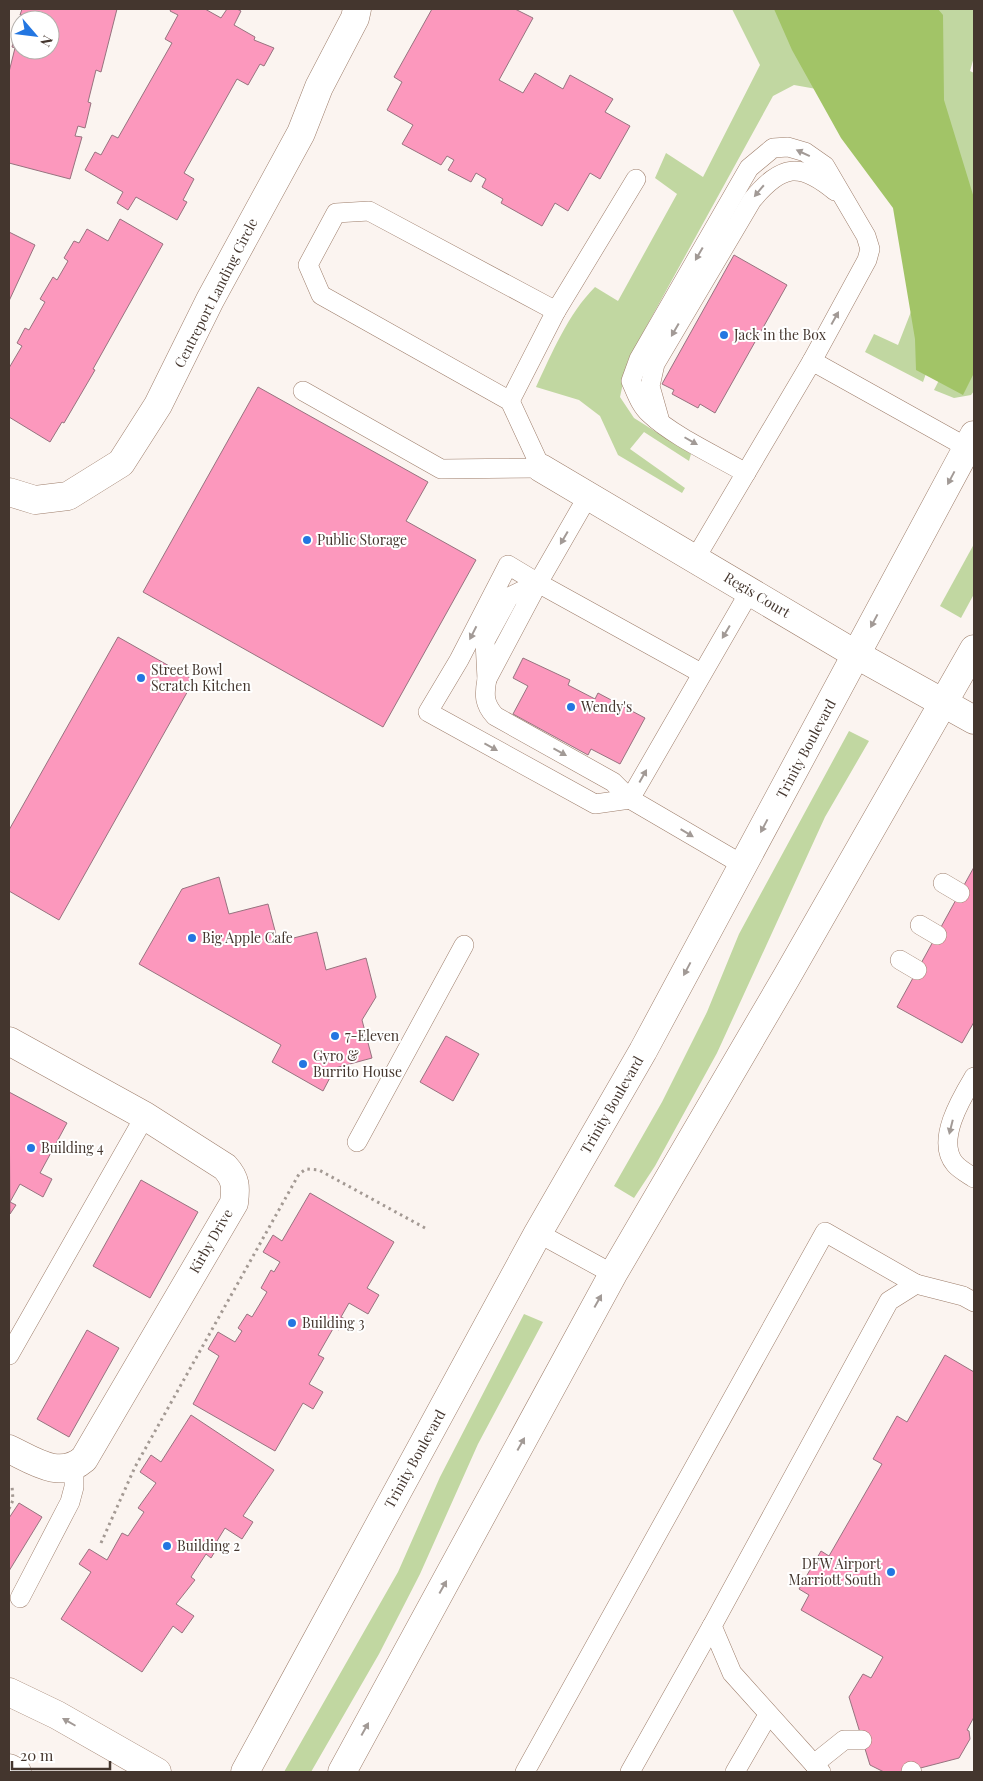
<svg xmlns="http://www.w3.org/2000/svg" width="983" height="1781" font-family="'Playfair Display',serif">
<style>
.green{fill:#c1d7a1}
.forest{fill:#a2c467}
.building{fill:#fc98bd;stroke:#97737f}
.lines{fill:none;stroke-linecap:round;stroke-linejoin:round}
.service-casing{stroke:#9d7d6a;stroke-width:20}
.minor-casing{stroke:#9d7d6a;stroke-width:29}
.tertiary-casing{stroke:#9d7d6a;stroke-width:29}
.secondary-casing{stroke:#9d7d6a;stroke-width:29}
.path{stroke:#a39993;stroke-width:3;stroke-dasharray:2.5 4;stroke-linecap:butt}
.service{stroke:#fff;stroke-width:19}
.minor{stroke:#fff;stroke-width:28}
.tertiary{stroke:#fff;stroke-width:28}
.secondary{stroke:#fff;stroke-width:28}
.oneway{fill:#a29a96}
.poi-dot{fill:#2376e1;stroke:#fff;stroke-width:2}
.labels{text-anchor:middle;stroke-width:4;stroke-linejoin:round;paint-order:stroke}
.street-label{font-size:14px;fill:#44362e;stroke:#fff}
.poi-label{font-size:14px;fill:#44362e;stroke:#fff;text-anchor:start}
</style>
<rect width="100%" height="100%" fill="#fbf4f0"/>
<g class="green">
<path d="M732 9H974V57L970 71 974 73V266L952 300 923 382 865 352 874 334 898 345 914 304 916 251 839 93 794 85 773 96 628 360 620 397 634 418 691 454 689 461 644 432 630 449 685 488 682 493 618 455 600 416 579 400 536 387C552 353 568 314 595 287L618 301 677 194 655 178 666 153 703 177 760 65Z"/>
<polygon points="974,312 974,391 971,395 954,398 934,390"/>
<polygon points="974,544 974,594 961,618 940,606"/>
<polygon points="849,731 869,741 825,817 717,1053 655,1166 634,1198 614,1186 662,1102 707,1012 739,934"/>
<polygon points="524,1314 543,1322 478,1444 420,1574 379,1654 311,1772 284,1772 398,1572 440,1477"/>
</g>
<polygon class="forest" points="774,9 938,9 943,15 944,100 974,198 974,373 963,395 916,370 915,339 893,208 841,138 792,50"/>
<g class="building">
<polygon points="22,9 117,9 101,72 96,70 88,102 91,103 85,128 78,126 75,136 82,137 70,179 9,163 9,72 15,48 12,47 18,24 20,24 20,50 50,50 50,20 24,20 25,15 20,15"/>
<polygon points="171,9 205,9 221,18 227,9 237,9 241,11 234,25 255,37 254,40 274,48 264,66 260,64 248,85 237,79 184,173 194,179 183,200 187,202 177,220 136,197 128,210 117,203 123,192 85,170 95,152 101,155 112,135 118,138 172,43 165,39 178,15 170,11"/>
<polygon points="432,9 515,9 533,18 499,80 523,93 535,73 563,89 570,75 613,99 605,112 630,126 600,179 590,173 568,211 555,203 542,226 501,203 503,199 482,187 486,179 476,173 471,182 448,170 454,160 447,156 441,165 402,144 413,125 387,110 402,82 394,77"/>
<polygon points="120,219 163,244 93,369 95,370 64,423 62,422 50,442 9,417 9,368 22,346 17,343 25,328 29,330 45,302 40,299 53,277 57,280 68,261 64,258 74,241 79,243 87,229 108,241"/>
<polygon points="9,232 35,245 9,301"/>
<polygon points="734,255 787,285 715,413 700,404 698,408 672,394 674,390 662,384"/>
<polygon points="258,387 428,482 406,521 476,560 383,727 143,592"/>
<polygon points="118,637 194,680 59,920 9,891 9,830"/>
<polygon points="523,658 570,680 568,685 595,699 598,693 645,718 620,764 591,749 588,755 513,714 528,686 513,678"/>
<polygon points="974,867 974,1022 962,1043 897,1007"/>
<polygon points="219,877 229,914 268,904 278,942 317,932 326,970 366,958 376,997 362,1020 372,1058 335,1068 323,1091 272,1062 281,1045 139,964 182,889"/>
<polygon points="446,1036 479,1054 453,1101 420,1082"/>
<polygon points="9,1092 67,1123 40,1173 52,1179 43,1197 20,1184 10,1202 16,1205 10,1214"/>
<polygon points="141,1180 198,1212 150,1298 93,1266"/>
<polygon points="310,1193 394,1242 367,1288 379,1295 368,1314 349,1303 341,1317 345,1319 339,1330 334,1327 318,1355 324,1358 309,1384 323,1392 313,1409 303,1403 275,1451 193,1404 219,1356 208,1349 218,1332 235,1342 242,1331 238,1328 247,1314 252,1317 267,1292 261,1288 271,1270 274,1272 280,1262 263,1252 273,1235 282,1241"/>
<polygon points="87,1330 119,1348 69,1437 37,1419"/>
<polygon points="945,1355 974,1372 974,1717 967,1730 969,1731 970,1739 959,1758 905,1772 884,1772 870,1765 849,1697 863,1674 871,1678 883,1657 801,1610 809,1595 799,1589 821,1551 829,1556 882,1464 873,1459 897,1416 907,1422"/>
<polygon points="191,1415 274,1470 243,1516 253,1522 242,1539 225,1528 217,1541 220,1543 211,1558 206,1554 191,1577 195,1580 176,1604 194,1616 182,1633 173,1626 142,1672 61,1619 91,1572 79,1564 89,1549 107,1560 122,1533 128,1536 144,1512 138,1508 156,1483 140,1472 151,1455 161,1462"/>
<polygon points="19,1503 42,1517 9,1571 9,1518"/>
</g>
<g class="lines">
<defs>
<g id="service">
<polyline points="303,391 441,469 541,468 510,401 321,295 308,265 336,213 369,211 556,311 636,179"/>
<polyline points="510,401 556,311"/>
<path d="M659 418 650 386 655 364 752 200C782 164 800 162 835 191"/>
<path d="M746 473C717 456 673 436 650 414 640 405 636 392 631 381L639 359 749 168 773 148 788 147 805 152 825 166 866 236 870 249 867 260 812 361"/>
<polyline points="588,496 538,583 508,565 459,660 428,712 595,804 630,799 750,591"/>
<polyline points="695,559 812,361 968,448"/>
<path d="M538 583 487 679C484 695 484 704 495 716L613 782 630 799 743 865"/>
<polyline points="538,583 701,673"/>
<polyline points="487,679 485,641 509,597 538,583"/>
<polyline points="943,883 960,893"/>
<polyline points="920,925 937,935"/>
<polyline points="900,960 917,970"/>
<path d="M974 1077C962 1097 935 1141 955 1164 959 1169 968 1174 974 1178"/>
<polyline points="357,1142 464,945"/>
<polyline points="538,1233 613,1274"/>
<polyline points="9,1355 145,1116"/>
<polyline points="20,1598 70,1502 74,1487 74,1468"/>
<polyline points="814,1764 844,1740 862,1740"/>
<polyline points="911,1771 912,1772"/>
<polyline points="525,1772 825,1232 916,1284"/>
<polyline points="630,1772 712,1626"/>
<polyline points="735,1772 768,1715"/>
<polyline points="821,1772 732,1673 712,1626 889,1301 916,1284 963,1296 974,1302"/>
</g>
<g id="minor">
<polyline points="541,468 857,655 974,720"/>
<polyline points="9,492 35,500 68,496 121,463 158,405 210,300 301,133 319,87 355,18 357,9"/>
<path d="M9 1041 145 1116 225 1167C236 1179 236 1187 234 1203L84 1459C60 1480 34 1461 9 1449"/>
</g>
<g id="tertiary">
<polyline points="9,1692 57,1715 157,1772"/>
<polyline points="9,1768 17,1772"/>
</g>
<g id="secondary">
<polyline points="245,1772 538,1233 643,1051 974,435"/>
<polyline points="342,1772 613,1274 786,978 974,649"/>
</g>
</defs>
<use href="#service" class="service-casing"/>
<use href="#minor" class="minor-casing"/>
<use href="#tertiary" class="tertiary-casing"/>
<use href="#secondary" class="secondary-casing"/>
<g class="path">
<polyline points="9,1509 13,1500 12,1486"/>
<polyline points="101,1543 135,1467 299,1174 306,1169 319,1170 425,1228"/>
</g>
<use href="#service" class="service"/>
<use href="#minor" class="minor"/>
<use href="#tertiary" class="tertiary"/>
<use href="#secondary" class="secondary"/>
</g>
<defs><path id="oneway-solid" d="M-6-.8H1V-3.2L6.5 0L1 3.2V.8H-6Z" transform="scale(1.25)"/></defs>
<g class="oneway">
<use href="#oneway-solid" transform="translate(803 153) rotate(-155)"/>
<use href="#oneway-solid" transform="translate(759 191) rotate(130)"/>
<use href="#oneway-solid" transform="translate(699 254) rotate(120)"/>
<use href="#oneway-solid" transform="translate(835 318) rotate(-61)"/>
<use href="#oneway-solid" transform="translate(675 330) rotate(120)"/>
<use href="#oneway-solid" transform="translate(691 441) rotate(30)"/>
<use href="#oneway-solid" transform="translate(951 478) rotate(118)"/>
<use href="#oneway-solid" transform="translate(564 538) rotate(120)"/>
<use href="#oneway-solid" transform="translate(874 621) rotate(118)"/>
<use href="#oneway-solid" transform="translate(726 632) rotate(121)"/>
<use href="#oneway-solid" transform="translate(473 633) rotate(117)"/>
<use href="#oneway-solid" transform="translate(491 747) rotate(29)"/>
<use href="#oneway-solid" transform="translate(560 752) rotate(29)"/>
<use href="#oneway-solid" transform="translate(643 776) rotate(-61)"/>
<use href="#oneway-solid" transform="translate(764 826) rotate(118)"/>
<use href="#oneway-solid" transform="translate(687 833) rotate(31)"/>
<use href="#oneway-solid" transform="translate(687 969) rotate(118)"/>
<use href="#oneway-solid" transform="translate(951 1127) rotate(104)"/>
<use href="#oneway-solid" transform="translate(598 1301) rotate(-61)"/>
<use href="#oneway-solid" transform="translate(521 1444) rotate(-61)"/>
<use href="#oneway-solid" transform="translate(443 1587) rotate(-61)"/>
<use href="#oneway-solid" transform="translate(69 1722) rotate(-150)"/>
<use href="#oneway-solid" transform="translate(365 1729) rotate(-61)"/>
</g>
<g class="poi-dot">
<circle cx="724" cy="335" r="5"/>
<circle cx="307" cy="540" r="5"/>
<circle cx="141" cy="678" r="5"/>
<circle cx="571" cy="707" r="5"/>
<circle cx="192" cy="938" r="5"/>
<circle cx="335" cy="1036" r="5"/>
<circle cx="303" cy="1064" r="5"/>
<circle cx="31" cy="1148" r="5"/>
<circle cx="292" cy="1323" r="5"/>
<circle cx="167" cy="1546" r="5"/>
<circle cx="891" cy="1572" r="5"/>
</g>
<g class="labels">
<g class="street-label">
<text transform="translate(216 293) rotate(-63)" y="5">Centreport Landing Circle</text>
<text transform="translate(757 595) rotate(31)" y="5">Regis Court</text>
<text transform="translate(806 749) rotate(-62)" y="5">Trinity Boulevard</text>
<text transform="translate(612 1105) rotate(-60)" y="5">Trinity Boulevard</text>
<text transform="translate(211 1241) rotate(-60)" y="5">Kirby Drive</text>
<text transform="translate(415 1459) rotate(-61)" y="5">Trinity Boulevard</text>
</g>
<g class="poi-label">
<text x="734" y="340">Jack in the Box</text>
<text x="317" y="545">Public Storage</text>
<text x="151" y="675">Street Bowl<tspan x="151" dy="16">Scratch Kitchen</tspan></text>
<text x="581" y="712">Wendy's</text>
<text x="202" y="943">Big Apple Cafe</text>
<text x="345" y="1041">7-Eleven</text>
<text x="313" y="1061">Gyro &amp;<tspan x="313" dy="16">Burrito House</tspan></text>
<text x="41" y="1153">Building 4</text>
<text x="302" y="1328">Building 3</text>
<text x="177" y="1551">Building 2</text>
<text x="881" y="1569" text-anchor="end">DFW Airport<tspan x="881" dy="16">Marriott South</tspan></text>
</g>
</g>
<rect width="983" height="1781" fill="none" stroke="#44362e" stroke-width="20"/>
<g transform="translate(35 35) rotate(118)"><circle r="24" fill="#ffffff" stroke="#b4afab"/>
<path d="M0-4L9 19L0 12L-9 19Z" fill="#2376e1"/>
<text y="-8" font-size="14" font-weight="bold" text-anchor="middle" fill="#44362e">N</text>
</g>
<path d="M12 1761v8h98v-8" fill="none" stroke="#44362e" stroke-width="2.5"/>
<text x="20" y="1761" font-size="15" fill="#44362e" stroke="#ffffff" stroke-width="4" paint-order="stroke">20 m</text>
</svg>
